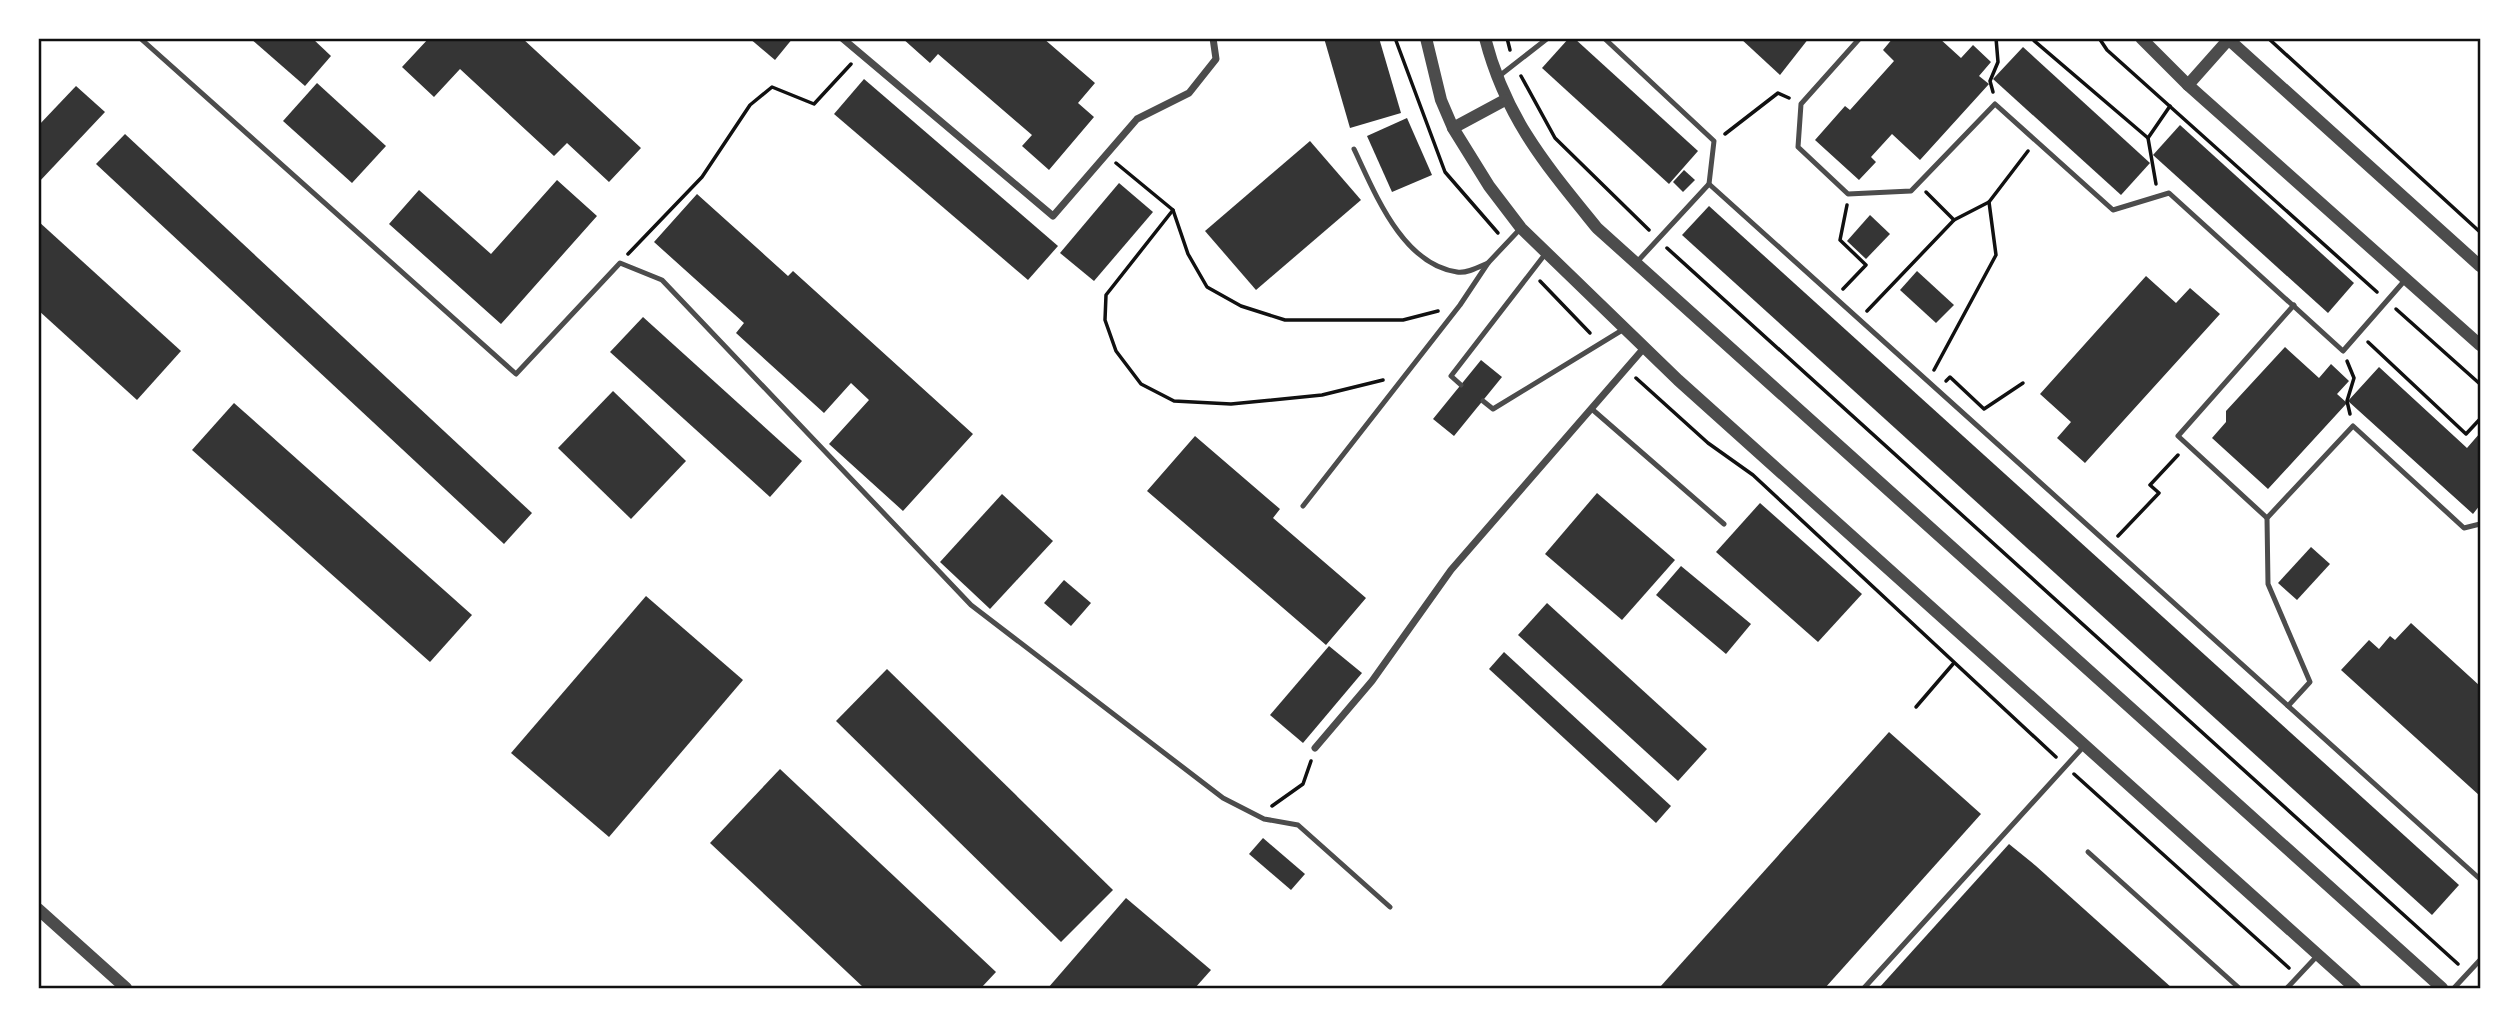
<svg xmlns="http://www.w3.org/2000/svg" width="2519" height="1027" font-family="Ubuntu,sans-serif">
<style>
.building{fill:#353535}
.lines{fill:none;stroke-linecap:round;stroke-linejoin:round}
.path{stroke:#111;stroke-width:3.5}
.service{stroke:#4c4c4c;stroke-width:5}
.minor{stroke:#4c4c4c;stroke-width:7}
.tertiary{stroke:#4c4c4c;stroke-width:12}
.neatline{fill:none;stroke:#111;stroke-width:2.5}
</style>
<rect width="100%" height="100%" fill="#fff"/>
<g class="building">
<polygon points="250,38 312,38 331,56 305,86"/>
<polygon points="429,38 522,38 641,148 609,182 567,143 554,156 460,69 434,97 402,67"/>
<polygon points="749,38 793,38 775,60"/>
<polygon points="902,38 1043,38 1095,83 1078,103 1094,117 1049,170 1022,146 1032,135 938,54 930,63"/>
<polygon points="1324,38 1379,38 1401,113 1350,128"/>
<polygon points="1569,38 1574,38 1698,151 1669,184 1542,68"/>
<polygon points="1740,38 1809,38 1780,75"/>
<polygon points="1893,38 1939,38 1961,58 1973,45 1991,62 1979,76 1989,84 1920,160 1892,134 1871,157 1876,162 1859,180 1815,140 1845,106 1850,110 1894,61 1883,50"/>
<polygon points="2023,47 2150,163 2121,195 1993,79"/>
<polygon points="864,79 1058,246 1028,280 834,114"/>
<polygon points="317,83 386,146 352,183 283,121"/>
<polygon points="76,86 105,112 38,183 38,126"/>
<polygon points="1407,118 1432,175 1392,192 1367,136"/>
<polygon points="2180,125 2354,283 2328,313 2153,155"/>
<polygon points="125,134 532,513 504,544 96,164"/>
<polygon points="1310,141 1361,200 1256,290 1205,231"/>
<polygon points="1684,170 1695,180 1683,192 1673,182"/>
<polygon points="557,180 597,216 501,324 389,224 419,190 491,254"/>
<polygon points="1119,183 1153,212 1094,281 1060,253"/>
<polygon points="697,194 788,276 793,271 973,434 903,511 829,444 869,400 851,383 824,413 736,333 744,323 654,242"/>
<polygon points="1709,206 2459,885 2432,915 1682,235"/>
<polygon points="1870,215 1890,234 1866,259 1847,241"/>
<polygon points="38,221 181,351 137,400 38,310"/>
<polygon points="1917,271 1954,305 1936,323 1900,290"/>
<polygon points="2146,276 2176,303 2190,288 2220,314 2085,463 2057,438 2071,422 2040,394"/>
<polygon points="643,317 802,461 770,497 610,352"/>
<polygon points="2285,347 2319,378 2331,364 2349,381 2337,394 2347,403 2268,489 2212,438 2226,422 2226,411"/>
<polygon points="1481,360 1502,377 1454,436 1433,419"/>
<polygon points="2379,367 2467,448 2480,433 2480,505 2473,514 2348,401"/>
<polygon points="613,391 686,461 631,519 558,448"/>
<polygon points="234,403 472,615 430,662 192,450"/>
<polygon points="1195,436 1280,509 1273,518 1366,598 1326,645 1147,491"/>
<polygon points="1597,493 1675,560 1622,620 1545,554"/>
<polygon points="1002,494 1053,541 990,609 940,562"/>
<polygon points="1760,503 1862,594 1818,642 1716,552"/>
<polygon points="2311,547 2330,564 2297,600 2278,583"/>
<polygon points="1681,566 1751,624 1726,654 1656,595"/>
<polygon points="1064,580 1091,603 1071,626 1044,603"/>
<polygon points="646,596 743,680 609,837 511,753"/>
<polygon points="1547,603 1707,749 1678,781 1518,635"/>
<polygon points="2411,623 2480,686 2480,796 2341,670 2369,640 2379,649 2390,636 2395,640"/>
<polygon points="1329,646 1362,673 1303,743 1270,715"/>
<polygon points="1504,652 1671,806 1656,823 1489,669"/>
<polygon points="887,669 1113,890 1061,942 836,721"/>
<polygon points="1889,732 1981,814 1825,988 1662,988 1660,987"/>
<polygon points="780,769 996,972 981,988 864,988 710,843"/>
<polygon points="1263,838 1305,874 1291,890 1249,854"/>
<polygon points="2009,844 2036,866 2172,988 1879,988"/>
<polygon points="1126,898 1211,970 1195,988 1048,988"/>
</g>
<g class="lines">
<g class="path">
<polyline points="1395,38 1445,172 1498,233"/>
<polyline points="1507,38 1510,50"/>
<polyline points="2031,38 2148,138"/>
<polyline points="2099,38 2107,50 2377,292"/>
<polyline points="2268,38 2480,232"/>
<polyline points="1521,76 1555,138 1649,230"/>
<polyline points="1993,92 1990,81 1998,62 1996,38"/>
<polyline points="1725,134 1778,93 1789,98"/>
<polyline points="1116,163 1173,210 1188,254 1207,287 1241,306 1285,320 1403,320 1438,311"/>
<polyline points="2156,184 2148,138 2170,106"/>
<polyline points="1926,192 1954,220"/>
<polyline points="1173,210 1106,295 1105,320 1116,351 1141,384 1174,401 1231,404 1322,395 1383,380"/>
<polyline points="1667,248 2458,964"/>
<polyline points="628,254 702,177 750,105 772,87 814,104 851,64"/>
<polyline points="1540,281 1590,333"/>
<polyline points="1843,289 1866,265 1840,240 1847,205"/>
<polyline points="2396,309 2480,384"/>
<polyline points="1867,311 1954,220 1989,202 2028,151"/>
<polyline points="2368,342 2466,434 2480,419"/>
<polyline points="2347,361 2354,378 2347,401 2350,414"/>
<polyline points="1934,370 1996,255 1989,202"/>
<polyline points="1636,378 1708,443 1753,475 2056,757"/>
<polyline points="1946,381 1950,377 1984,409 2023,383"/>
<polyline points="2118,536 2159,493 2150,485 2178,455"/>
<polyline points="1916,707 1953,664"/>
<polyline points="2074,774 2289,968"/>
<polyline points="1272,806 1303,784 1311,761"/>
</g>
<g class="service">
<polyline points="140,38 516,374 620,263 662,280 971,605 1223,798 1264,819 1298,825 1390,907"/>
<polyline points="1604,38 1714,141 1709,184 1636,263"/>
<polyline points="1860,38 1801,104 1798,147 1848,194 1911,191 1995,104 2113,210 2169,193 2343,351 2406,279"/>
<polyline points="1498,77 1548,38"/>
<path d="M1354 149C1375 193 1402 264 1457 272 1466 274 1479 267 1488 263"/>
<polyline points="1709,184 2480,879"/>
<polyline points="1461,385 1451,376 1546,253"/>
<polyline points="1483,401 1493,409 1624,329"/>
<polyline points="1593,410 1724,524"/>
<polyline points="1303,506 1460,305 1488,263 1521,228"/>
<polyline points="2267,518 2178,436 2294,305"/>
<polyline points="2288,706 2310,682 2268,584 2267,518 2353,426 2464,528 2480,524"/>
<polyline points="2088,852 2239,988"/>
<polyline points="1864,988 2085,745"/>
<polyline points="2287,988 2318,955"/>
<polyline points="2454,988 2480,960"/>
</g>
<g class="minor">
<polyline points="842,38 1053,216 1137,119 1189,93 1216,59 1213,38"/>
<polyline points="1315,748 1372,681 1451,570 1644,348"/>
</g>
<g class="tertiary">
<polyline points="1426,38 1441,100 1453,128 1489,186 1521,228 1678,380 2355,988"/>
<path d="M1485 38C1506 119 1546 165 1597 228L2442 988"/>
<polyline points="2141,38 2188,85 2480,345"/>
<polyline points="2227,38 2480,266"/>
<polyline points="2188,85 2228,40"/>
<polyline points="1453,128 1505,100"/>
<polyline points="38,909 126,988"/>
</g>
</g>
<rect width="2519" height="1027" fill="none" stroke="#ffffff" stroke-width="80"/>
<rect x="40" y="40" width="2439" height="947" class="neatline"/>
</svg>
